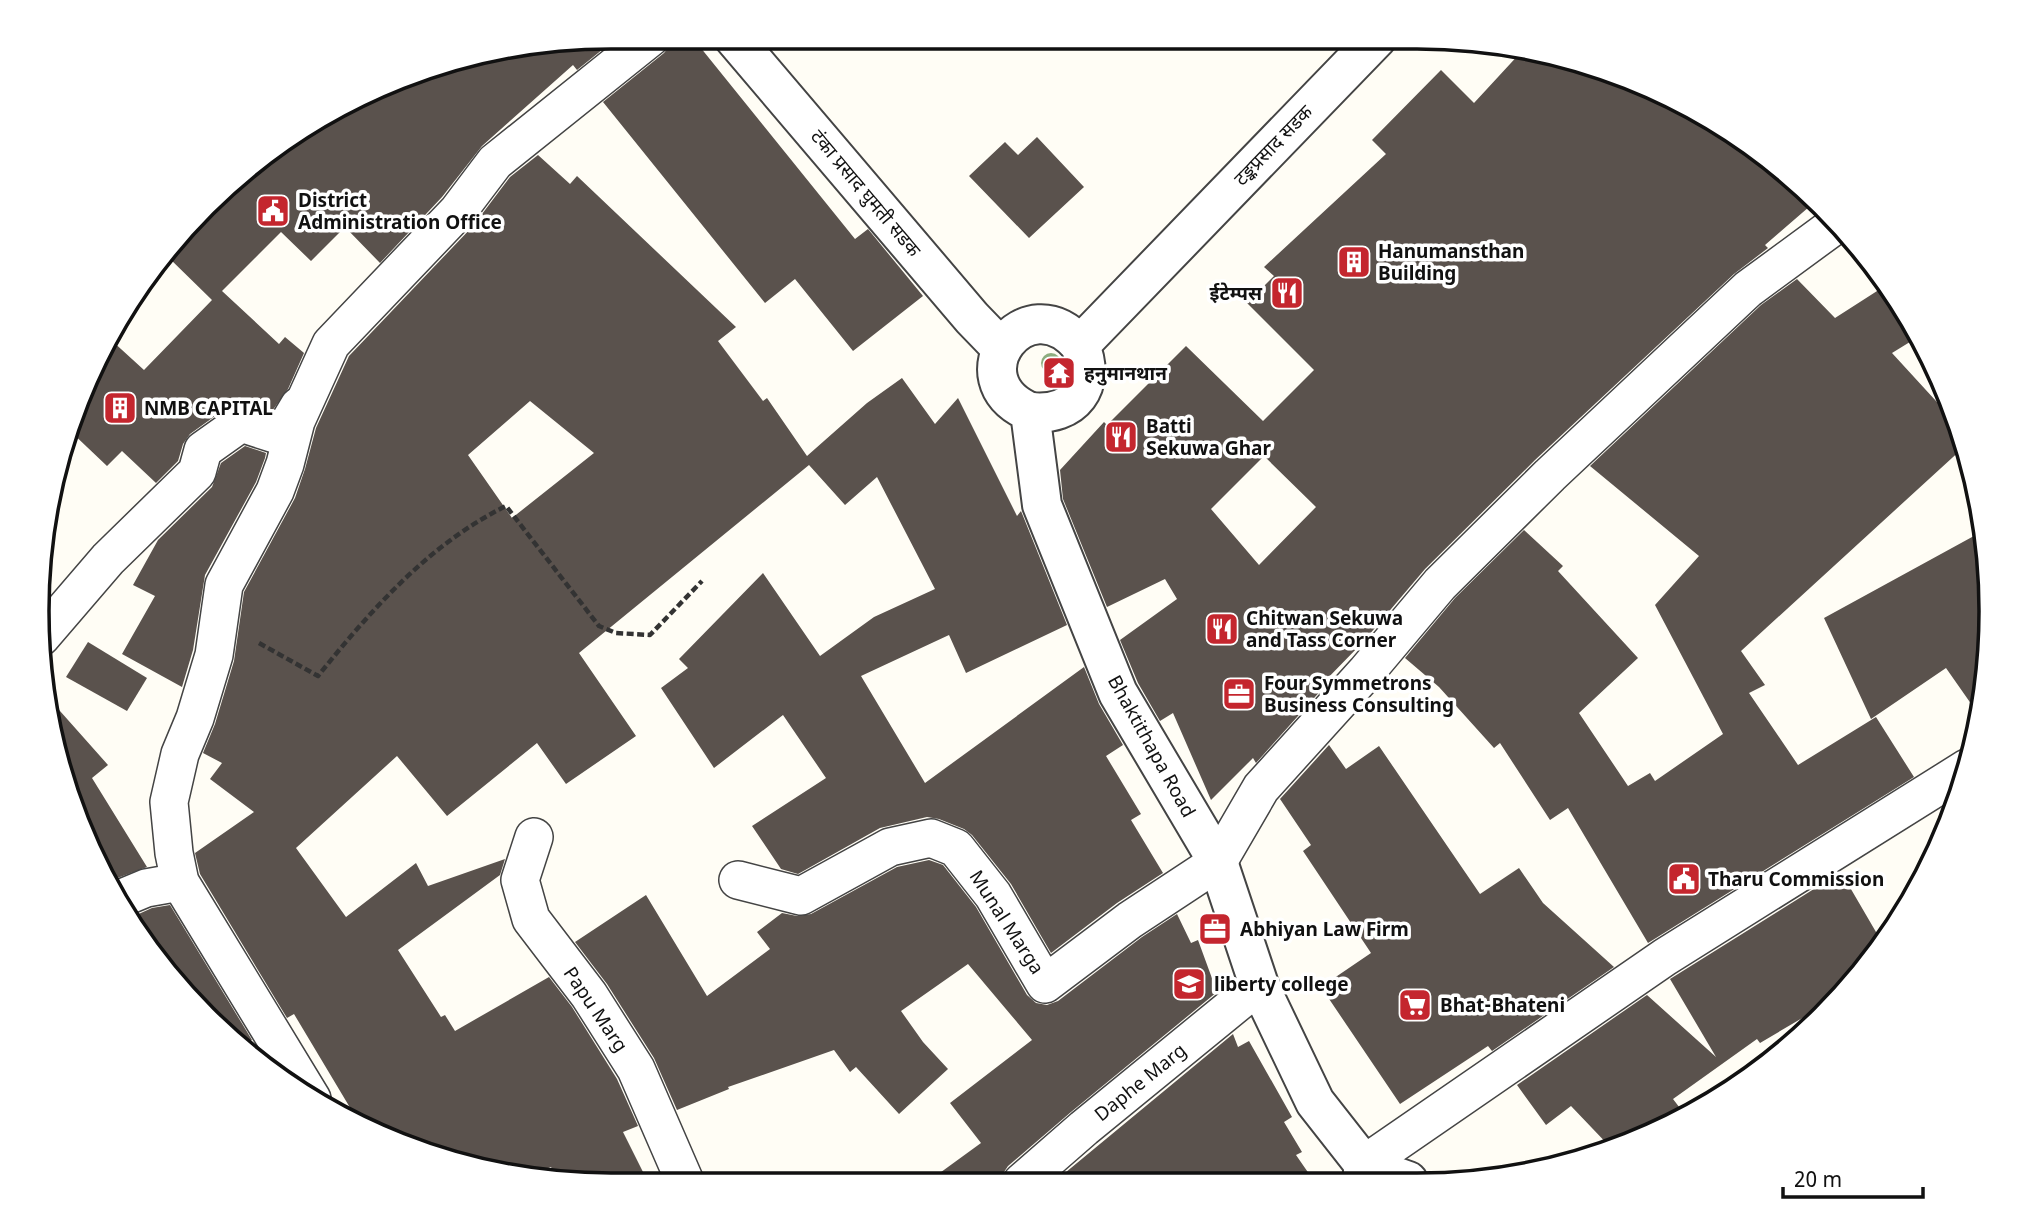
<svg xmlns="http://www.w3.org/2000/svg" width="2028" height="1222" font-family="Georgia,'Noto Sans Devanagari',serif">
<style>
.building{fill:#5a524d;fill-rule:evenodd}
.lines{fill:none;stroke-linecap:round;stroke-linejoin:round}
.minor-casing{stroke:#444;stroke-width:40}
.tertiary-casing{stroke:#444;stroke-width:42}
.path{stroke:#333;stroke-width:4.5;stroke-dasharray:7 3.5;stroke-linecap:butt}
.minor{stroke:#fff;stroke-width:37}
.tertiary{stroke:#fff;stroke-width:38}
.tree{fill:#8dad7f}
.labels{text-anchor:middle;stroke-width:7;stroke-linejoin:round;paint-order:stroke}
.street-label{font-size:19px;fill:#111;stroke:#fff}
.poi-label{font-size:19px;font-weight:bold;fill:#111;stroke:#fff;text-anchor:start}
.rim{fill:none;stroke:#111;stroke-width:3.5}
</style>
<rect width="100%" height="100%" fill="#fffdf5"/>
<g class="building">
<polygon points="611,37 618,37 577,70 573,65 482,146 442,197 380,263 345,227 311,261 281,232 222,291 279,344 285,337 304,353 288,389 272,411 247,403 237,402 229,406 190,434 183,444 178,461 156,483 122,451 107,466 67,428 110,339 144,370 212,300 167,256 234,188 234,185 262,155 427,67"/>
<polygon points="672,37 692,37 855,239 868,229 923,296 853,351 795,279 765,303 603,102 664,53 670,45"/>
<path d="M1522 51 1602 67 1736 134 1817 200 1765 245 1768 248 1734 274 1535 460 1425 569 1363 642 1321 685 1323 688 1256 763 1253 758 1211 800 1173 713 1160 721 1138 683 1120 640 1177 599 1165 579 1107 607 1063 499 1060 470 1104 422 1107 425 1186 346 1263 421 1314 370 1247 303 1274 276 1264 267 1386 154 1372 140 1441 70 1474 103ZM1264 456 1316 507 1259 565 1211 509Z"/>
<polygon points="1037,137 1084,187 1029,238 969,176 1005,142 1018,155"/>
<path d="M538 155 570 184 577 176 736 327 718 341 763 401 767 398 807 456 867 403 902 378 935 424 958 398 1017 516 1021 511 1067 625 966 673 949 635 861 676 925 783 1084 667 1099 704 1123 745 1106 756 1141 814 1131 820 1163 873 1117 903 1051 953 1011 884 972 835 964 829 939 819 927 817 880 828 798 874 781 869 752 826 826 778 783 715 714 768 661 688 688 668 679 659 763 573 820 656 874 617 935 589 877 477 845 505 809 465 579 653 636 736 566 784 537 743 447 816 397 756 296 848 346 917 416 863 428 886 505 859 500 875 398 950 441 1017 445 1015 455 1031 549 977 572 1007 617 1079 638 1126 623 1132 643 1172 619 1184H573L558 1181 551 1167 530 1175 426 1155 358 1121 294 1014 287 1018 200 874 195 853 254 812 210 779 222 763 203 753 215 724 234 661 244 592 295 498 305 469 316 428 349 356 473 226 510 177ZM530 401 594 453 512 518 468 455Z"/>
<polygon points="1797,279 1835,318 1888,284 1918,337 1892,353 1958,425 1964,447 1741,651 1765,685 1749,693 1798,765 1876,717 1914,777 1648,943 1568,808 1550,820 1500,743 1494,748 1439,687 1405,658 1455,598 1524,530 1563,566 1558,571 1638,658 1579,713 1628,786 1650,773 1655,781 1723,734 1655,605 1699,556 1590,466 1761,305"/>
<polygon points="245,446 266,453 265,458 256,482 205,575 193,650 182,687 122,654 155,596 133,585 158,540 212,487 221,463"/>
<polygon points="1983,531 1991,611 1981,718 1946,668 1871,719 1824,618"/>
<polygon points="88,642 147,678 127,711 66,677"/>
<polygon points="52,702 108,765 92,778 147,867 112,880 67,796"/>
<polygon points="1329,745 1346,769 1379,746 1480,894 1519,868 1543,903 1614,967 1492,1051 1488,1046 1400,1104 1321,987 1371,953 1303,851 1311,845 1280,799"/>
<polygon points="929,860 943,865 976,907 1027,995 1036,1003 1047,1005 1058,1001 1142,937 1177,914 1191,943 1198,940 1217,992 1071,1112 1008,1166 1002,1175 1002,1182 926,1183 981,1143 950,1103 1032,1040 968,964 901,1011 923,1042 948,1069 899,1114 856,1067 850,1072 834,1050 728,1087 729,1089 677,1110 654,1058 607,984 575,942 646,895 707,996 770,949 757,932 782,913 797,916 811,914 897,867"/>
<polygon points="1841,872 1883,944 1823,1017 1811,1027 1804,1017 1760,1043 1757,1039 1673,1099 1686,1116 1613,1150 1571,1106 1546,1125 1517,1085 1647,995 1716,1057 1670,979"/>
<polygon points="170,905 252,1040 245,1044 155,960 132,917 152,908"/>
<polygon points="1233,1034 1238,1047 1249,1041 1292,1117 1284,1122 1302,1152 1296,1155 1314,1181 1054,1182"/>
</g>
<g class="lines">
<defs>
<g id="minor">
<polyline points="41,637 108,559 197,472 203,450 241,423 281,436 299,406"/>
<polyline points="534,837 520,880 531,919 589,995 636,1069 686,1184"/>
<polyline points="738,880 801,896 890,847 931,838 956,848 993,895 1045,984 1130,920 1218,862 1261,788 1366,672 1440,584 1550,475 1748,289 1838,223"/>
<polyline points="122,898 146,888 180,882"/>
<polyline points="312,1099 180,882 174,853 169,802 180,754 195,718 214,655 224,585 275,491 285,464 296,421 331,344 458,211 495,162 651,37"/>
<polyline points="1363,1165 1665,957 1967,768"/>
<polyline points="1022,1182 1084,1128 1259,985"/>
</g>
<g id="tertiary">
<polyline points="733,37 972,318 1001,348"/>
<path d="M1080 345C1026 282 954 379 1030 412L1042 505 1118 693 1218 862 1259 985 1315 1102 1377 1181"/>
<path d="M1030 412C1074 417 1097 386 1080 345L1377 38"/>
<polyline points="1363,1175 1363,1165 1408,1181"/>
</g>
</defs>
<use href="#minor" class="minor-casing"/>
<use href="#tertiary" class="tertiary-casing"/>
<path class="path" d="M259 643 318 676C371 610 429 544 506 506L599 626 616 633 650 635 702 581"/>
<use href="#minor" class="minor"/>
<use href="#tertiary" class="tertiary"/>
</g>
<circle class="tree" cx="1051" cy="363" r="10"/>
<defs>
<symbol id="civic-square" viewBox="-11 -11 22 22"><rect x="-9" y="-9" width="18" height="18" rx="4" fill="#c4262e" stroke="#fff"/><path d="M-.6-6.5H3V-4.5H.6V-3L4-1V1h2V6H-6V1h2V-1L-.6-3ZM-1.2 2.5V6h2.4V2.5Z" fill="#fff"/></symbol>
<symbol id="building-square" viewBox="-11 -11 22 22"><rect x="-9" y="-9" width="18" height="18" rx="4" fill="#c4262e" stroke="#fff"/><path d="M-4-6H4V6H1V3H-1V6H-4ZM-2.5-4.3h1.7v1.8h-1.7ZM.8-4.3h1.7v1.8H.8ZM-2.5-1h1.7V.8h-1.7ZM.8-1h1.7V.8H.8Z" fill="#fff"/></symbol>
<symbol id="restaurant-square" viewBox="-11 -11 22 22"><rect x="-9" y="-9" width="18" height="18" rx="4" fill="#c4262e" stroke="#fff"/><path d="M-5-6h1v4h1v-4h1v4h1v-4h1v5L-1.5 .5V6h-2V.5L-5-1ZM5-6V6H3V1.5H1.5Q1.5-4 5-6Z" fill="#fff"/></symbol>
<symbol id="temple-square" viewBox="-11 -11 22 22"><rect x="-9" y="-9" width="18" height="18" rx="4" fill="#c4262e" stroke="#fff"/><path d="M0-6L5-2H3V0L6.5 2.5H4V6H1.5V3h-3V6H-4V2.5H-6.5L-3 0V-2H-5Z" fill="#fff"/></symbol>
<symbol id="office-square" viewBox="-11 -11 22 22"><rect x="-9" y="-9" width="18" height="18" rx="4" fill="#c4262e" stroke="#fff"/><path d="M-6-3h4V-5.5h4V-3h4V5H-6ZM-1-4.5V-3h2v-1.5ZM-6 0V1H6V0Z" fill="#fff"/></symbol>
<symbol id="university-square" viewBox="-11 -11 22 22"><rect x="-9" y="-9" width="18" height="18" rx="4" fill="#c4262e" stroke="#fff"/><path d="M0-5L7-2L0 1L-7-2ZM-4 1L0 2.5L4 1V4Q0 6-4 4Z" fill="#fff"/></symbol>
<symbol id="supermarket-square" viewBox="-11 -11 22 22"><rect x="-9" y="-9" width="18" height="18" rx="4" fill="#c4262e" stroke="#fff"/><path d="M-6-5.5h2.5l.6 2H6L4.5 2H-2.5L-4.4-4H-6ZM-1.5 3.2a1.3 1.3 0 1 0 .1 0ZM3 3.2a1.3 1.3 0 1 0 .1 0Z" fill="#fff"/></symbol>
</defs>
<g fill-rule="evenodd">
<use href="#civic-square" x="254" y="192" width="38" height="38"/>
<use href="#building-square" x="1335" y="243" width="38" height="38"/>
<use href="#restaurant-square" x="1268" y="274" width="38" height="38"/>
<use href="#temple-square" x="1040" y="354" width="38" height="38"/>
<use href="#building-square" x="101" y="389" width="38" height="38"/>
<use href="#restaurant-square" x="1102" y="418" width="38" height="38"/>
<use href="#restaurant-square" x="1203" y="610" width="38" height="38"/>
<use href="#office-square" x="1220" y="675" width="38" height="38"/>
<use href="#civic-square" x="1665" y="860" width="38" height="38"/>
<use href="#office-square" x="1196" y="910" width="38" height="38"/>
<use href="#university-square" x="1170" y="965" width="38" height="38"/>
<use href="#supermarket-square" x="1396" y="986" width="38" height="38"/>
</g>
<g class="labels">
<g class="street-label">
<text transform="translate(1273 145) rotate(-46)" y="7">टङ्कप्रसाद सडक</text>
<text transform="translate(866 193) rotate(50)" y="7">टंका प्रसाद घुमती सडक</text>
<text transform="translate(1152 746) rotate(61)" y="7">Bhaktithapa Road</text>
<text transform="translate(1007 922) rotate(57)" y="7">Munal Marga</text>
<text transform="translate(596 1009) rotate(56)" y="7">Papu Marg</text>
<text transform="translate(1140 1082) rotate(-39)" y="7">Daphe Marg</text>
</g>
<g class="poi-label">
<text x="298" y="207">District<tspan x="298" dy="22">Administration Office</tspan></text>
<text x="1378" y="258">Hanumansthan<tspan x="1378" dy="22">Building</tspan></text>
<text x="1262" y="300" text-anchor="end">ईटेम्पस</text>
<text x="1084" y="380">हनुमानथान</text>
<text x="144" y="415">NMB CAPITAL</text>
<text x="1146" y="433">Batti<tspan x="1146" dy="22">Sekuwa Ghar</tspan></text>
<text x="1246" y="625">Chitwan Sekuwa<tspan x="1246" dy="22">and Tass Corner</tspan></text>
<text x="1264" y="690">Four Symmetrons<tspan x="1264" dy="22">Business Consulting</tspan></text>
<text x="1708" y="886">Tharu Commission</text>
<text x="1240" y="936">Abhiyan Law Firm</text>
<text x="1214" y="991">liberty college</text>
<text x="1440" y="1012">Bhat-Bhateni</text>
</g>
</g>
<path d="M0 0H2028V1222H0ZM611 49H1417A562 562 0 0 1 1979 611V611A562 562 0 0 1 1417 1173H611A562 562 0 0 1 49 611V611A562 562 0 0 1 611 49Z" fill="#fff" fill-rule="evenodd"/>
<path class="rim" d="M611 49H1417A562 562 0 0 1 1979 611V611A562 562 0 0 1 1417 1173H611A562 562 0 0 1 49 611V611A562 562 0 0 1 611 49Z"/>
<path d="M1783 1187v10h140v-10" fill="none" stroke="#111111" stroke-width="3.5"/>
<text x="1794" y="1187" font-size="21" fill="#111111" stroke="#ffffff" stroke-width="5" paint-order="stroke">20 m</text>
</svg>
